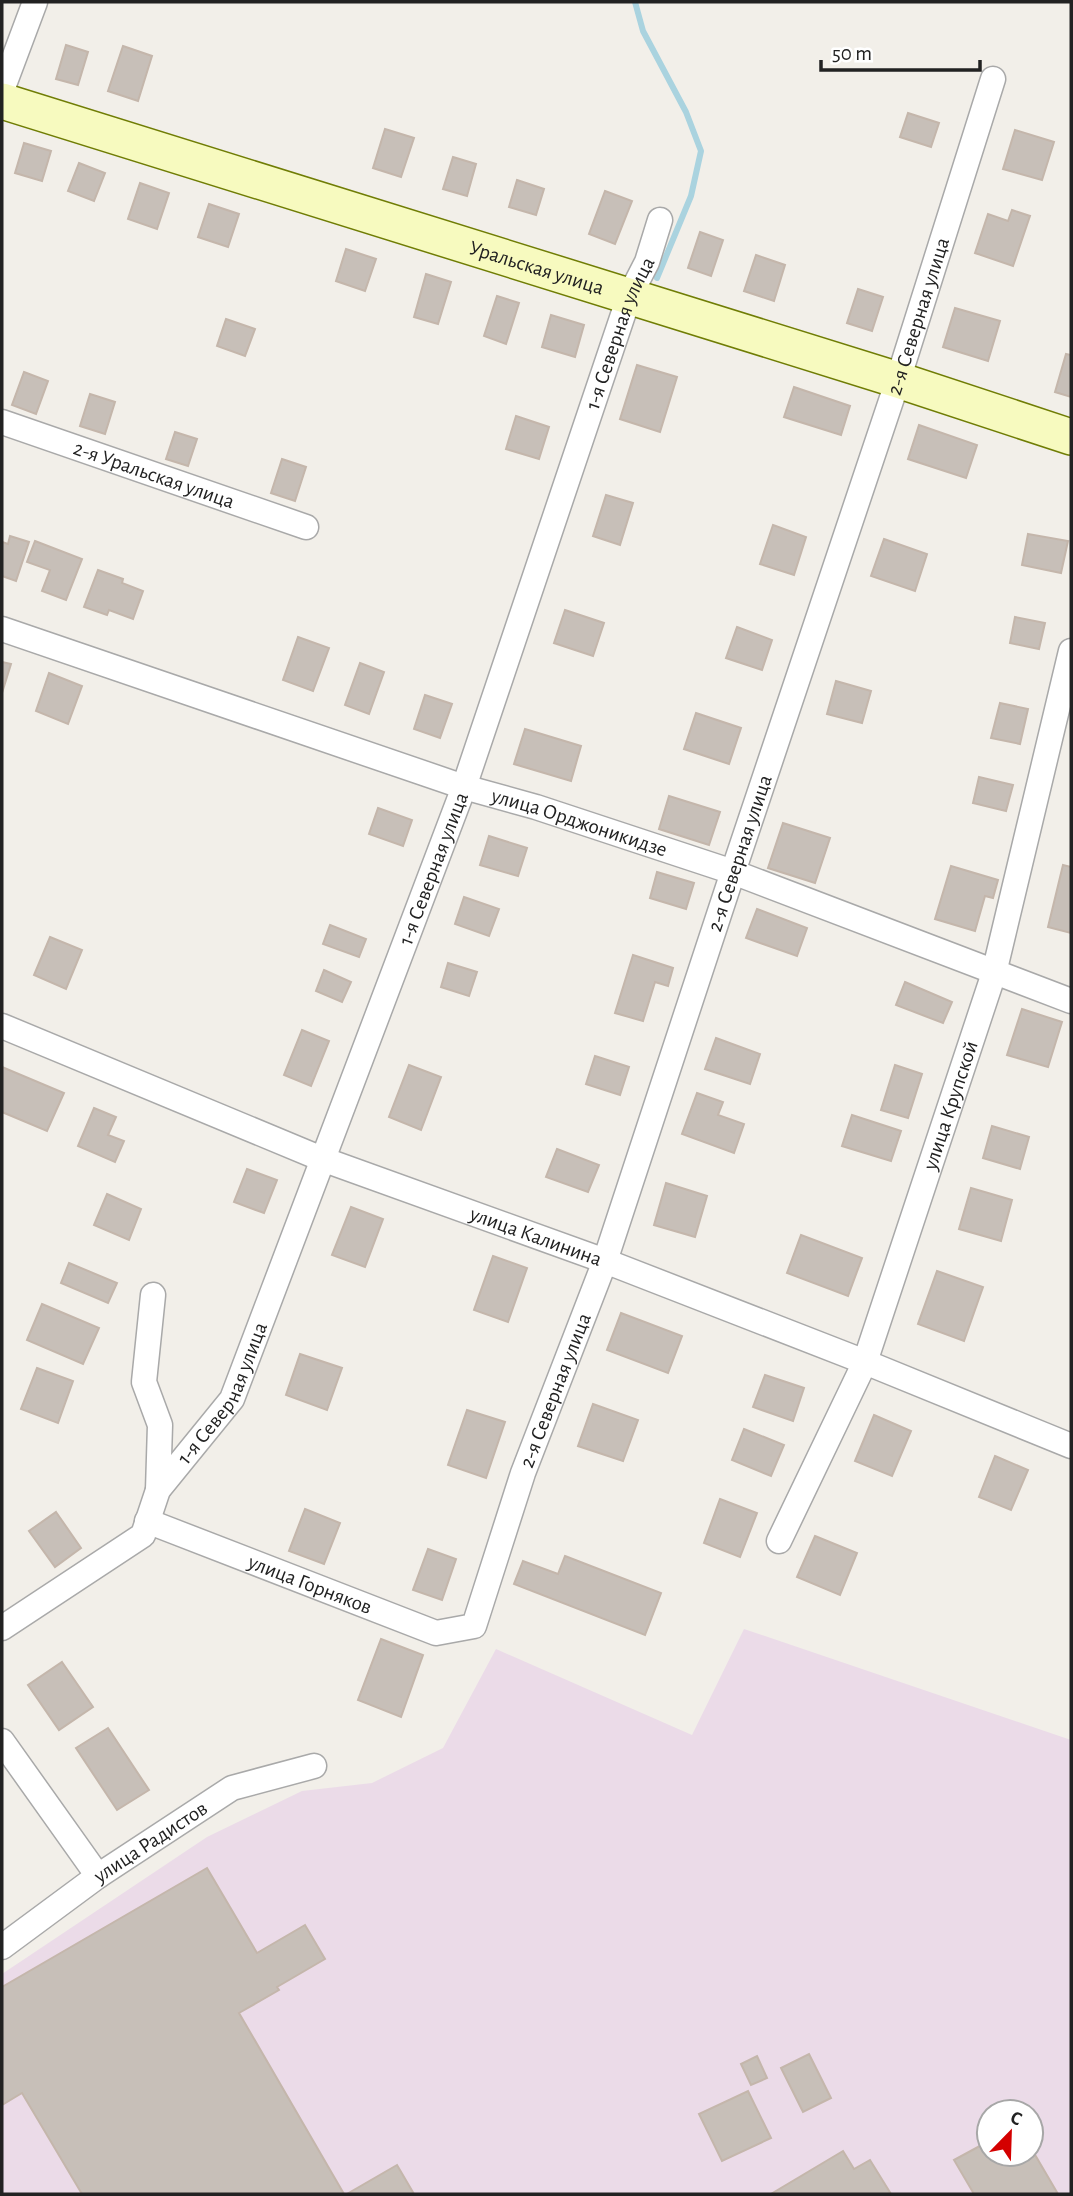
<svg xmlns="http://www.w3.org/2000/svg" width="1073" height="2196" font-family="'Alegreya Sans',sans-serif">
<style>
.industrial{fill:#ebdbe8;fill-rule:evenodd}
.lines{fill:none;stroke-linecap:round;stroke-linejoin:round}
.stream{stroke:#aad3df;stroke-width:6}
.building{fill:#c7bfb8;stroke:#c4b6ab;stroke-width:2}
.street-casing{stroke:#a9a9a9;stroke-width:27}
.secondary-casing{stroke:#707d05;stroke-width:38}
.street{stroke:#fff;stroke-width:24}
.secondary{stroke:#f7fabf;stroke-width:35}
.labels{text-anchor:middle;stroke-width:5;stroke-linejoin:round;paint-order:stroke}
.street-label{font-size:21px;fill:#222;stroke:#fff}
</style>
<rect width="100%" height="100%" fill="#f2efe9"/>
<path class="industrial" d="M744 1629 1071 1740V2194H2V1974L207 1837 302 1791 372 1783 443 1748 496 1649 692 1735ZM989 2112H1031V2154H989Z"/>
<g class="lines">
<polyline class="stream" points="635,2 643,31 686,112 701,151 691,196 657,278"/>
</g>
<g class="building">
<polygon points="66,45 88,52 78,85 56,79"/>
<polygon points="123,46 152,56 138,101 108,91"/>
<polygon points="908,113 939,123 931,147 900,137"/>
<polygon points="385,129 414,138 401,177 373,168"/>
<polygon points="1015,130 1054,142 1042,180 1003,169"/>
<polygon points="24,143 51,151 42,181 15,173"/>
<polygon points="453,157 476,164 467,196 443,189"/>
<polygon points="79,163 105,173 94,201 68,191"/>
<polygon points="517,180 544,189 536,215 509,207"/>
<polygon points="140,183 169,193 157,229 128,219"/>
<polygon points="605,191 632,201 615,244 589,234"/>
<polygon points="209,204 239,214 228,247 198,237"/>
<polygon points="1012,210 1030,216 1013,266 975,253 988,214 1008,221"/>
<polygon points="700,232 723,240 711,276 688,268"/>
<polygon points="346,249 376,259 365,291 336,281"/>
<polygon points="756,255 785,265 774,301 744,291"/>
<polygon points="426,274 451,282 438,324 414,317"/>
<polygon points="858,289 883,297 872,331 847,323"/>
<polygon points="497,296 519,303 506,344 484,336"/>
<polygon points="955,308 1000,321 988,361 943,347"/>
<polygon points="551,315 584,325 575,357 542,347"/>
<polygon points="226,319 255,329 245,356 217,346"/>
<polygon points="1066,354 1071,355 1071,397 1055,392"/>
<polygon points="637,365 677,377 660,432 620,419"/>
<polygon points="24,372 48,381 36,414 12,405"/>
<polygon points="794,387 850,406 841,435 784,417"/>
<polygon points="90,394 115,402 105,434 80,426"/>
<polygon points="516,416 549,427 539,459 506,449"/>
<polygon points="919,425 977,445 966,478 908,459"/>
<polygon points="175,432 197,439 188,466 166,459"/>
<polygon points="282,459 306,467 295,501 271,493"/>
<polygon points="606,495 633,503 620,545 593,536"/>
<polygon points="773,525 806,537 794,575 760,564"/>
<polygon points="1028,534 1068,541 1061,573 1022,565"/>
<polygon points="10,536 29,542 16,581 2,576 2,542 8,544"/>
<polygon points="884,539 927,554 915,591 871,576"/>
<polygon points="35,541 82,559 66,600 42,591 50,570 27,562"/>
<polygon points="98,570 123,579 122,583 143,591 133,619 109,610 107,615 84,607"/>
<polygon points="565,610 604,623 593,656 554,643"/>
<polygon points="1015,617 1045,623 1039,649 1010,643"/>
<polygon points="737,627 772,640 762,670 726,658"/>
<polygon points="298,637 329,648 313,691 283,680"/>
<polygon points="2,662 11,664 2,693"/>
<polygon points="360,663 384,672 369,714 345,705"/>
<polygon points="49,673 82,686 68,724 36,711"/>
<polygon points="836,681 871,691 862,723 827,714"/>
<polygon points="425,695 452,704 440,738 414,729"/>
<polygon points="1000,703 1028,709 1020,744 991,738"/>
<polygon points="696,713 741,728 729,764 684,749"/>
<polygon points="525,729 581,746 571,781 514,764"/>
<polygon points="979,777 1013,785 1006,811 973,803"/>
<polygon points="669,796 720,812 709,845 659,829"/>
<polygon points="378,808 412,820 403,846 369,834"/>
<polygon points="783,823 830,838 815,883 768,868"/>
<polygon points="489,836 527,848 518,876 480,865"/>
<polygon points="1063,865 1071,867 1071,933 1048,927"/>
<polygon points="951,866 998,880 993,898 985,896 975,931 935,919"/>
<polygon points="657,872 694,883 686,909 650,898"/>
<polygon points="464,897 499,909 489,936 455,924"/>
<polygon points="757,909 807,928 797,956 746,938"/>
<polygon points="330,925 366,939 359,957 323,944"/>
<polygon points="50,937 82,950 66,989 34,975"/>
<polygon points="633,955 673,968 668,986 655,982 643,1021 615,1013"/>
<polygon points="448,963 477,972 469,996 441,987"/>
<polygon points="324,970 351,982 342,1002 316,991"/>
<polygon points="905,982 952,1002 943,1023 896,1005"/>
<polygon points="1022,1009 1062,1022 1048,1067 1007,1055"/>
<polygon points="302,1030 329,1041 311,1086 284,1075"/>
<polygon points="716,1038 760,1054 750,1084 705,1069"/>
<polygon points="595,1056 629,1067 620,1095 586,1084"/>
<polygon points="409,1065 441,1077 421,1130 389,1117"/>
<polygon points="895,1065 922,1074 908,1118 881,1110"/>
<polygon points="2,1067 64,1093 47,1131 2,1112"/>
<polygon points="697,1093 723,1102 718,1115 744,1124 734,1153 682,1134"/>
<polygon points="94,1108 116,1117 108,1135 124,1141 115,1162 78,1146"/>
<polygon points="852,1115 901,1131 891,1161 842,1146"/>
<polygon points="992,1126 1029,1137 1020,1169 983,1158"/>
<polygon points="557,1149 599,1165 588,1192 546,1177"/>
<polygon points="247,1169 277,1180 264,1213 234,1202"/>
<polygon points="666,1183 707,1196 695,1237 654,1225"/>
<polygon points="971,1188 1012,1200 1001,1241 959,1229"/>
<polygon points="107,1194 141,1209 129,1240 94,1225"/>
<polygon points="351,1207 383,1219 365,1267 332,1255"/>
<polygon points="801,1235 862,1258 848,1296 787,1273"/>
<polygon points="493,1256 527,1268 508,1322 474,1310"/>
<polygon points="69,1263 117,1283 108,1303 61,1283"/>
<polygon points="937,1271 983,1287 964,1341 918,1324"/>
<polygon points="42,1304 99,1328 83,1364 27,1340"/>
<polygon points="621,1313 682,1336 668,1373 607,1350"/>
<polygon points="300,1354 342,1368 327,1410 286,1395"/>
<polygon points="37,1368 73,1381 58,1423 21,1409"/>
<polygon points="765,1375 804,1388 793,1421 753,1407"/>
<polygon points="593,1404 638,1420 623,1461 578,1446"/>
<polygon points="467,1410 505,1422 486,1478 448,1465"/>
<polygon points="874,1415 911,1431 892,1476 855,1461"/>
<polygon points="744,1429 784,1445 771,1476 732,1460"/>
<polygon points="995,1456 1028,1470 1011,1510 979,1497"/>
<polygon points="720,1499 757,1513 740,1557 704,1543"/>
<polygon points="305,1509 340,1523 324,1564 289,1551"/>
<polygon points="56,1512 81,1548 55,1567 29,1531"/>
<polygon points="815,1536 857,1553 840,1595 797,1577"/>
<polygon points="428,1549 456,1559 442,1600 413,1590"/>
<polygon points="565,1556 661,1593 645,1635 514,1584 523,1561 558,1574"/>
<polygon points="381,1639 423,1655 401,1717 358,1700"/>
<polygon points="62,1662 93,1707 59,1730 28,1685"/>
<polygon points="108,1728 149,1790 117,1810 76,1748"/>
<polygon points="207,1868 257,1953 305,1925 325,1959 277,1987 279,1990 239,2013 344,2194 82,2194 22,2093 2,2105 2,1987"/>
<polygon points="809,2054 831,2098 803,2112 781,2068"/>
<polygon points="757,2056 767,2078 751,2085 741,2064"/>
<polygon points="748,2091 771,2138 722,2161 699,2114"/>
<polygon points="989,2141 989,2154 1031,2154 1031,2148 1058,2194 974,2194 954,2160"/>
<polygon points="843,2151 854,2169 870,2160 891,2194 771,2194"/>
<polygon points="397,2165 414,2194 347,2194"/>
</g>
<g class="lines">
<defs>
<g id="street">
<polyline points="2,90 35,2"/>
<path id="s1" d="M2 422 306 527"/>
<path id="s2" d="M2 629 464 787 536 807 733 872 1071 1001"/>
<path id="s3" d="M2 1026 322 1159 605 1261 865 1362 1071 1446"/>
<polyline points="153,1295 144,1382 160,1425 158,1490"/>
<path id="s4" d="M147 1521 436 1633 474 1626 523 1473 605 1261 733 872 898 380 993 79"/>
<path id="s5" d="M779 1541 865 1362 994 973 1071 651"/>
<path id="s6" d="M2 1628 143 1535 158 1490 232 1399 464 787 629 297 647 262 660 220"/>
<polyline points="2,1741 98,1876"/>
<path id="s7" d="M2 1947 98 1876 232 1788 314 1766"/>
</g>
<g id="secondary">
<path id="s8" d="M2 101 898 380 1071 437"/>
</g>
</defs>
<use href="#street" class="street-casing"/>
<use href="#secondary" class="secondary-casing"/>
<use href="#street" class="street"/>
<use href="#secondary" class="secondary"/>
</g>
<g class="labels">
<g class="street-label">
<text dy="7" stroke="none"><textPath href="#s8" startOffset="560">Уральская улица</textPath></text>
<text dy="7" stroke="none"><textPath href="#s4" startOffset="1732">2-я Северная улица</textPath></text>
<text dy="7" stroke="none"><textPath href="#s6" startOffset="1468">1-я Северная улица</textPath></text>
<text dy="7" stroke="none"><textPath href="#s1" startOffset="161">2-я Уральская улица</textPath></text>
<text dy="7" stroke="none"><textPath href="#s2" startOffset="609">улица Орджоникидзе</textPath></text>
<text dy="7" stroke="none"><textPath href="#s4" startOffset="1166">2-я Северная улица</textPath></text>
<text dy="7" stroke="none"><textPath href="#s6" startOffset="901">1-я Северная улица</textPath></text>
<text dy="7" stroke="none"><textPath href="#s5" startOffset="469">улица Крупской</textPath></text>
<text dy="7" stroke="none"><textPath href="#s3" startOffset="574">улица Калинина</textPath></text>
<text dy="7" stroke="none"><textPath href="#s6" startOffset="334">1-я Северная улица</textPath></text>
<text dy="7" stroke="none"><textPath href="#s4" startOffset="598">2-я Северная улица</textPath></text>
<text dy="7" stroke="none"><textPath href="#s4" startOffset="175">улица Горняков</textPath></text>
<text dy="7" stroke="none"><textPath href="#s7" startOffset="182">улица Радистов</textPath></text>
</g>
</g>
<rect width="1073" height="2196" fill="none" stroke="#222222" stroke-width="7"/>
<g transform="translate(1010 2133) rotate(23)"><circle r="33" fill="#ffffff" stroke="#a7a7a7" stroke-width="2"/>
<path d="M0-5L12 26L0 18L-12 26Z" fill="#d40000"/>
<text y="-10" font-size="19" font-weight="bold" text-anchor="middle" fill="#222222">С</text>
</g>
<path d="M821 60v10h159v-10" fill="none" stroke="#222222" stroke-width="3.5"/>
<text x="832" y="60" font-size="21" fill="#222222" stroke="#ffffff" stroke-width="5" paint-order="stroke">50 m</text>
</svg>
